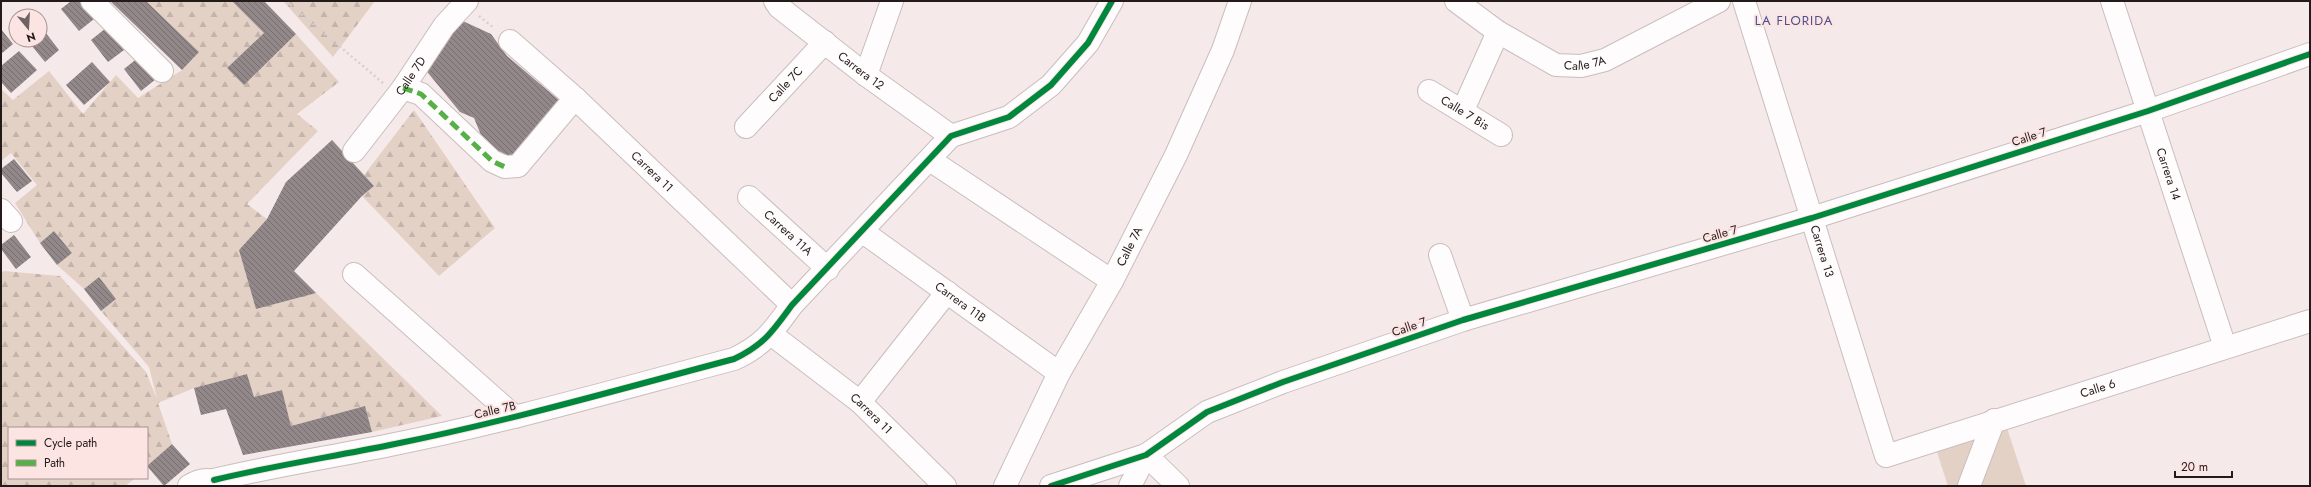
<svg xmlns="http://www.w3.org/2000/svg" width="2311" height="487" font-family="Jost,sans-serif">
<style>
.forest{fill:url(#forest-firs)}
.park{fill:#e4d1c6}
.building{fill:url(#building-back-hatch)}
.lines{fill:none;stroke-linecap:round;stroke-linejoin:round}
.minor-casing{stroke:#c9bebd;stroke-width:24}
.path{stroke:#d6d1d1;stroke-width:2.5;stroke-dasharray:2 3;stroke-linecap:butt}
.minor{stroke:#fefcfc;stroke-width:22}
.quiet{stroke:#55b145;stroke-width:5;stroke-dasharray:10 5;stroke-linecap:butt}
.cycleway-casing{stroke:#fce4e3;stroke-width:8}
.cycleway{stroke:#00873e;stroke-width:6}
.labels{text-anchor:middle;stroke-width:4;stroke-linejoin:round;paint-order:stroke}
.street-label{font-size:12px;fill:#241a19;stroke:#fce4e3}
.neighbourhood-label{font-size:13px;letter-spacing:1px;fill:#4b4f8c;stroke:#fce4e3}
</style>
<defs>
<pattern id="forest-firs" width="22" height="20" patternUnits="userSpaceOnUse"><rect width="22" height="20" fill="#e4d1c6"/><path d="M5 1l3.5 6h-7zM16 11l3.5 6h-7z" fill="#c3b3aa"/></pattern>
<pattern id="building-back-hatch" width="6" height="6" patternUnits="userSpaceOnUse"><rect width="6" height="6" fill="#928889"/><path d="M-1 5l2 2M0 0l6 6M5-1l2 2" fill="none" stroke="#776e6f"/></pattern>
</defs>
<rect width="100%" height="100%" fill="#f6e9e9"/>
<g class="forest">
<polygon points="146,1 233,1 264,33 227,68 244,84 296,34 339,82 297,114 318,131 247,204 267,219 239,250 316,293 442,416 372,432 365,406 291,426 282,390 254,397 247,374 194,388 158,403 172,444 147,466 147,428 9,428 9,478 136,478 125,486 1,486 1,273 4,271 60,276 146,372 157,399 149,367 101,311 116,299 99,277 84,289 57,265 72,253 54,231 40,243 15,203 37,185 11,153 1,161 1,89 13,100 49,71 83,114 116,75 138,98 182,70 199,52"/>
<polygon points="283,1 375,1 333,57"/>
<polygon points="414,110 495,228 439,276 362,196 374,186 364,175"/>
</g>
<polygon class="park" points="2005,422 2026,486 1948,486 1935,446"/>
<g class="building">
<polygon points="71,1 79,1 94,19 79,31 61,9"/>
<polygon points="110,1 146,1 199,52 182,70"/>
<polygon points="232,1 264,1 296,34 244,85 227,68 264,33"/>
<polygon points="454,17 491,34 507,56 560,101 505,165 481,135 474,118 460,112 424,68"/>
<polygon points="42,28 59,50 45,62 27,40 40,40"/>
<polygon points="106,28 124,50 108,62 91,40"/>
<polygon points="1,29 13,44 1,54"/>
<polygon points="19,51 37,70 11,93 1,82 1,66"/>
<polygon points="139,57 156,79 141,91 124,69"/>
<polygon points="92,62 110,82 84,105 66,85"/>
<polygon points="332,140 374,186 362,196 294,271 316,293 256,309 239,250 267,219 286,182"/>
<polygon points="14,159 32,181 17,192 1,173 1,169"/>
<polygon points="54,231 72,253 57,265 40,243"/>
<polygon points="14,235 31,257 16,269 1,249 1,245"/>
<polygon points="99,277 116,299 101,311 84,289"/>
<polygon points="247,374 254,397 282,390 291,426 365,406 372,432 243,455 226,409 201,415 194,388"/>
<polygon points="172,444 190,464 164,486 147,466"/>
</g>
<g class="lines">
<defs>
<g id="minor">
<polyline points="92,1 162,71"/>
<path id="s1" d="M775 1 779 7 866 75 951 136"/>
<path id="s2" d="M1456 1 1498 32 1556 65 1581 66 1605 60 1719 1"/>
<path id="s3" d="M1744 1 1886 456 2310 321"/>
<path id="s4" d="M2112 1 2225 347"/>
<path id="s5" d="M510 41 575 98 792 305"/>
<polyline points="866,75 892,1"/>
<polyline points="403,88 421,94 492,161 505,167 518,166 575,98"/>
<path id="s6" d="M1429 91 1501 135"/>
<polyline points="1463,110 1498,32"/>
<path id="s7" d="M746 127 825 42"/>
<path id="s8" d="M354 151 403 88 444 26 467 1"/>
<polyline points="930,160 1112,281"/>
<path id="s9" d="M749 197 828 269"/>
<polyline points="1,210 11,221"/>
<path id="s10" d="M863 232 1059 373"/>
<polyline points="1440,255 1463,320"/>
<polyline points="354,274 515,417"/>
<path id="s11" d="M771 334 860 402 945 486"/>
<polyline points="860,402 947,292"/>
<polyline points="1146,455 1178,486"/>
<path d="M214 480C272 466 331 457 390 445 506 422 620 389 734 359 764 345 773 331 792 305L951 136 1009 117 1051 85 1088 43 1112 1"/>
<path d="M189 486C201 478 213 478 226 486"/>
<path id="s12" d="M1005 486 1059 373 1112 281 1176 155 1223 50 1240 1"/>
<polyline points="1051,486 1146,455 1207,412 1283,382 1463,320 1812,218 2148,111 2310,54"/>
<polyline points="1130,486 1146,455"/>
<polyline points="1969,486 1994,420"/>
</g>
</defs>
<use href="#minor" class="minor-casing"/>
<g class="path">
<polyline points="286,1 383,83"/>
<polyline points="479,16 494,28"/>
</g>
<use href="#minor" class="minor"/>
<polyline class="quiet" points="403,88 421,94 492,161 505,167"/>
<defs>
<g id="cycleway">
<path d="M214 480C272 466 331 457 390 445 506 422 620 389 734 359 764 345 773 331 792 305L951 136 1009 117 1051 85 1088 43 1112 1"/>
<polyline points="1051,486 1146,455 1207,412 1283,382 1463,320 1812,218 2148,111 2310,54"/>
</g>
</defs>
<use href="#cycleway" class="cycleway-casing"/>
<use href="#cycleway" class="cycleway"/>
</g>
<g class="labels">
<g class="street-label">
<text dy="4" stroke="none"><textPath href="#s2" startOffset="148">Calle 7A</textPath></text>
<text dy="4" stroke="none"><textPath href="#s1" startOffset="111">Carrera 12</textPath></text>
<text dy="4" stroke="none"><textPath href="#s8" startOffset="94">Calle 7D</textPath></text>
<text dy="4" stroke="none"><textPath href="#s7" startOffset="58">Calle 7C</textPath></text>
<text dy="4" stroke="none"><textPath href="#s6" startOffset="42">Calle 7 Bis</textPath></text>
<text transform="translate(2029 137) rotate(-18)" y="4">Calle 7</text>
<text dy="4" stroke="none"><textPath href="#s5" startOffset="193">Carrera 11</textPath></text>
<text dy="4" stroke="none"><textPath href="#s4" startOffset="182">Carrera 14</textPath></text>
<text dy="4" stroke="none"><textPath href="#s9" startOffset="53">Carrera 11A</textPath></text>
<text transform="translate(1720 234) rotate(-16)" y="4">Calle 7</text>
<text dy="4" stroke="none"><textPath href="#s12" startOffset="270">Calle 7A</textPath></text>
<text dy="4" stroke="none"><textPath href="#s3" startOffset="262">Carrera 13</textPath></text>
<text dy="4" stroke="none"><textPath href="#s10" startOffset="120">Carrera 11B</textPath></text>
<text transform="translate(1409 327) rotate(-19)" y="4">Calle 7</text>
<text dy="4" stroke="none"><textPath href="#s3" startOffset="699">Calle 6</textPath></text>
<text transform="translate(495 410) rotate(-13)" y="4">Calle 7B</text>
<text dy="4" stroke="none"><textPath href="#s11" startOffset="128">Carrera 11</textPath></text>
</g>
<g class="neighbourhood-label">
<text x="1794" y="25">LA FLORIDA</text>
</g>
</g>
<rect width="2311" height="487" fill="none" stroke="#241a19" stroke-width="4"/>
<rect x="8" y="427" width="140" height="52" fill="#fce4e3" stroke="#a69392"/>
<rect x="16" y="440" width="20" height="6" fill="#00873e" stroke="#a69392"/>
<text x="44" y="447" font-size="12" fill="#241a19">Cycle path</text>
<rect x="16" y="460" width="20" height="6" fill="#55b145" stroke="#a69392"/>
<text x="44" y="467" font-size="12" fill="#241a19">Path</text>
<g transform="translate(28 28) rotate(162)"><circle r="19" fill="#fce4e3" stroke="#a69392"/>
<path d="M0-3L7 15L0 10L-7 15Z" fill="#6e6262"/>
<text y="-6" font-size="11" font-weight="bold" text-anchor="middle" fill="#241a19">N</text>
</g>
<path d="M2175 471v6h57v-6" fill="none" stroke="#241a19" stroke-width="2"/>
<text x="2181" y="471" font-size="12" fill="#241a19" stroke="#fce4e3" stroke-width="3" paint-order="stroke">20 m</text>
</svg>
